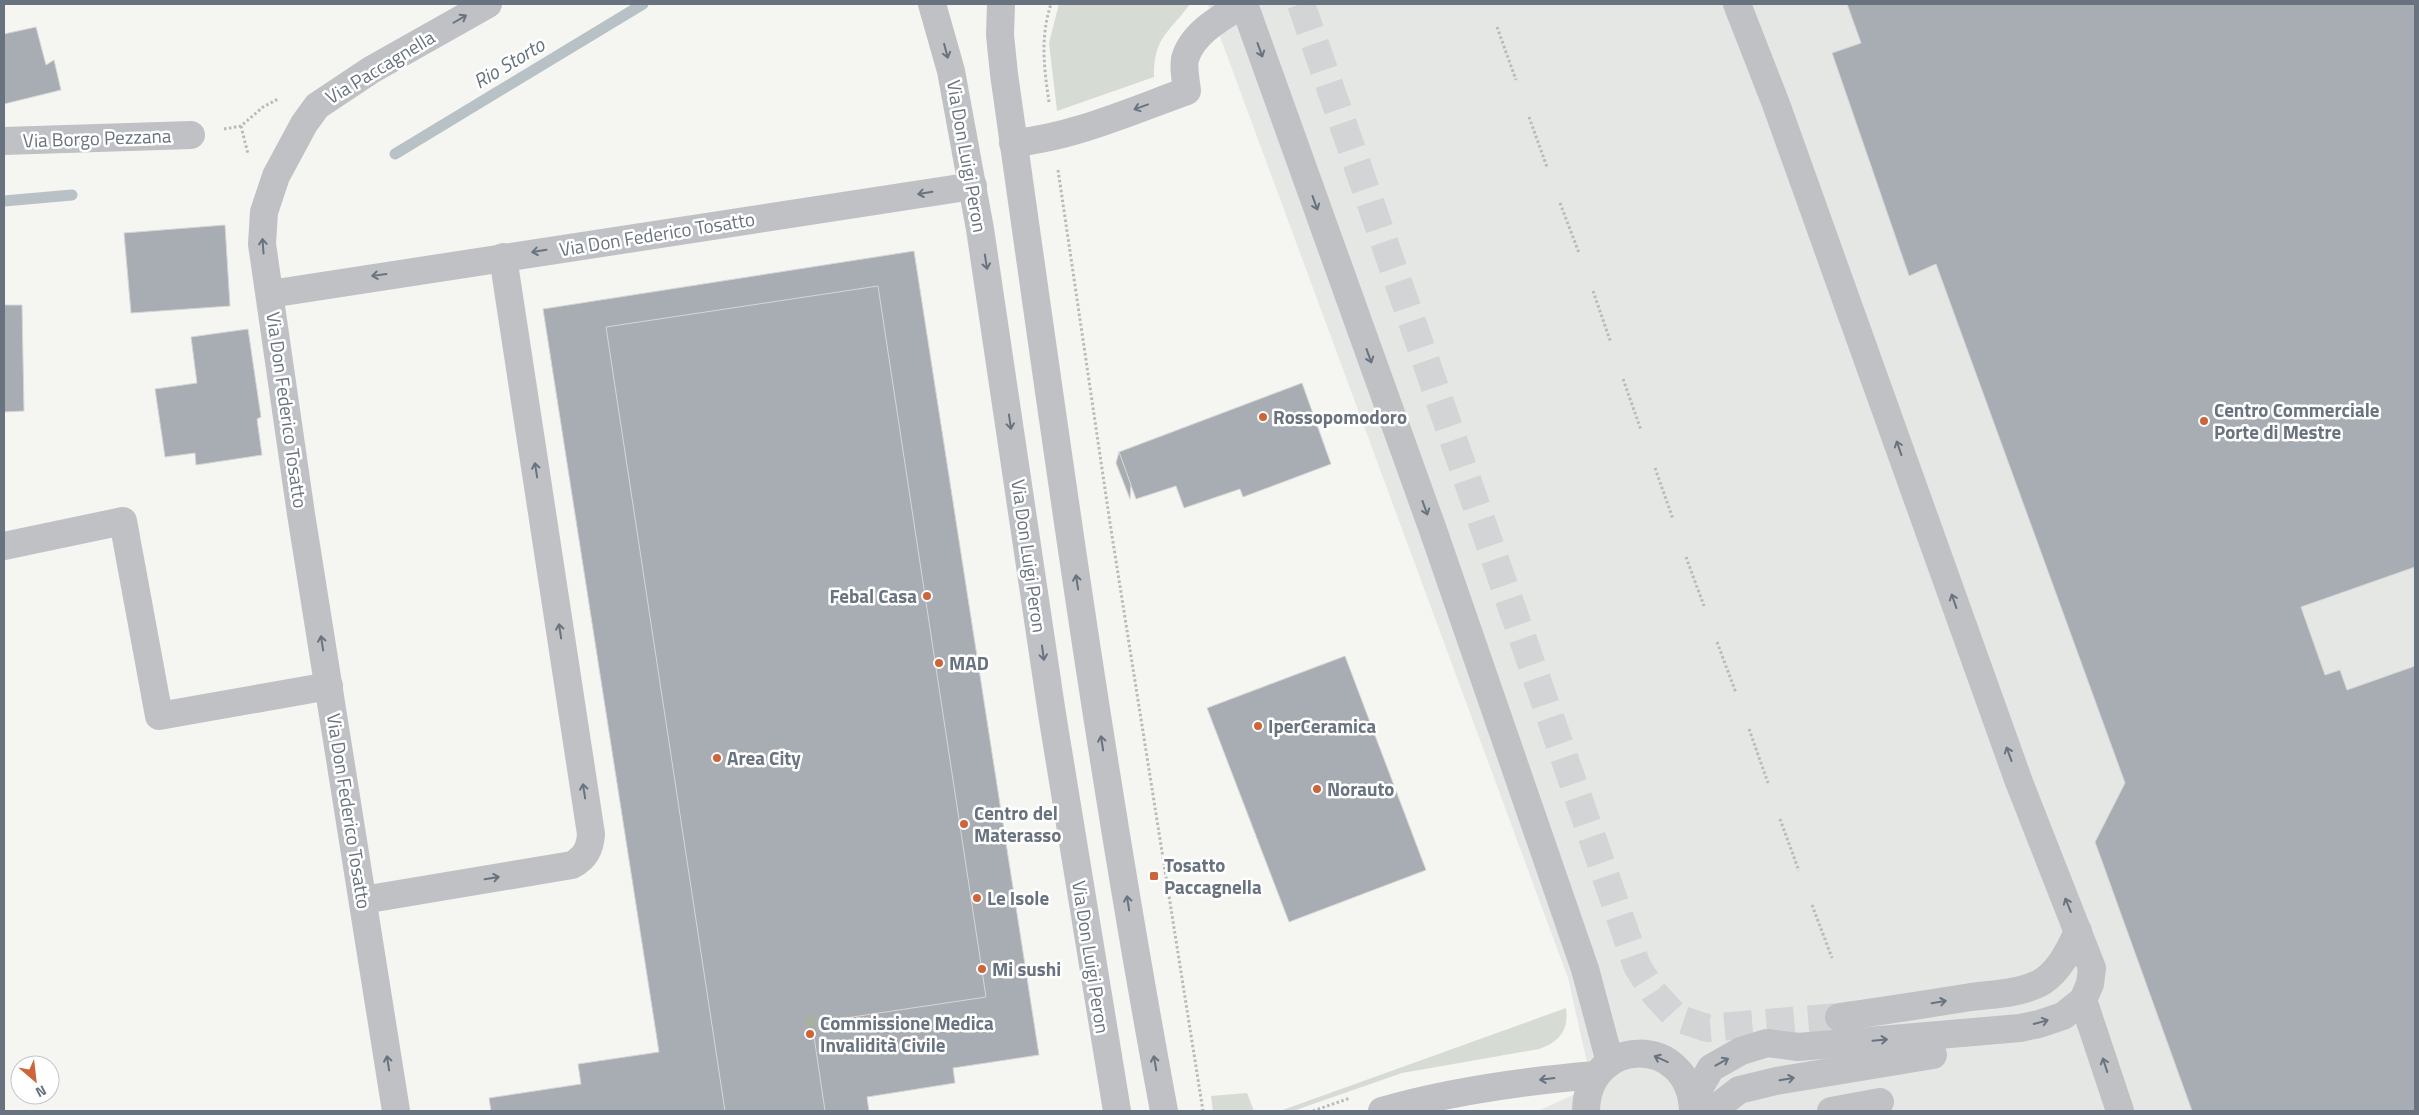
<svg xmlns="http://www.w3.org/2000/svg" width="2419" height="1115" font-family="'Titillium Web',sans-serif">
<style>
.built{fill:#e5e7e5}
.grass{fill:#d6dbd4}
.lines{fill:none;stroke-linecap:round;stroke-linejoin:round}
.stream{stroke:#b8c1c5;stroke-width:11}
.building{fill:#a8adb3;stroke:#d6d6d5}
.minor-tunnel{stroke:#d2d4d5;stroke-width:28;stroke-dasharray:28 14;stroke-linecap:butt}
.path{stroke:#b8babc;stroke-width:3;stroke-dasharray:2.5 2.5;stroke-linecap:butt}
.minor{stroke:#bfc1c5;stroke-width:28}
.tree{fill:#a7b0a5}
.oneway{stroke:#68737f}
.poi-dot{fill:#cd643a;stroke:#fff;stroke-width:2}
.labels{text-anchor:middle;stroke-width:5;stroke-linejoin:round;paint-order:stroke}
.street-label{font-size:19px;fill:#68737f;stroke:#fff}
.poi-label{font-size:19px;font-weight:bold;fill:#68737f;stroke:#fff;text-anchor:start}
.water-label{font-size:20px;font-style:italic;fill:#63747c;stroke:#fff}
</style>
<rect width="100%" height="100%" fill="#f5f5f2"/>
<polygon class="built" points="1208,4 2415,4 2415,1111 1538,1111 1575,1094 1589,1071 1568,978"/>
<g class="grass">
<path d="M1059 4H1190C1170 32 1153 37 1154 77L1057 111 1049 43Z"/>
<path d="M1566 1008C1569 1031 1559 1042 1539 1049L1402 1073 1293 1111H1280Z"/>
<polygon points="1247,1093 1254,1111 1213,1111 1211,1096"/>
</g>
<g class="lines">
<g class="stream">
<polyline points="395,154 643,4"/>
<polyline points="4,201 72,195"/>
</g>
</g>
<g class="building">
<polygon points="1847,4 2415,4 2415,567 2301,607 2325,675 2340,670 2347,690 2415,666 2415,1111 2192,1111 2095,842 2125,783 1936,264 1909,276 1832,53 1861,43"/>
<polygon points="36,27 46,65 54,60 61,90 4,104 4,34"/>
<polygon points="225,225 230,306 131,313 124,233"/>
<polygon points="914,251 1039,1055 953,1068 955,1083 867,1097 869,1111 491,1111 489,1098 581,1084 578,1064 659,1052 543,309"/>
<polygon points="878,286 986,997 812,1023 825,1111 725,1111 606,327"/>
<polygon points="4,305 22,305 24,411 4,412"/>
<polygon points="248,329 261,417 257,419 262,455 196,465 195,453 165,457 155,389 197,383 191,337"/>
<polygon points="1302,383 1331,464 1243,497 1240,489 1184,508 1176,486 1136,499 1119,452"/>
<polygon points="1119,452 1131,485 1130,499 1116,463"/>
<polygon points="1345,656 1426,870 1289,922 1207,708"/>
</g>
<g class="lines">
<polyline class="minor-tunnel" points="1301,4 1637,966 1654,993 1677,1018 1707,1028 1839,1017"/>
<g class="path">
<polyline points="1497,27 1516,80"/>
<path d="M1049 102C1044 68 1040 37 1051 4"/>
<polyline points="1529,117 1547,167"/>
<polyline points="241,126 248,154"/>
<polyline points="224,129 241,126 263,107 278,99"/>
<polyline points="1058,170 1110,523 1203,1111"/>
<polyline points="1560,203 1579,253"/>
<polyline points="1593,291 1611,343"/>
<polyline points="1623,379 1641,430"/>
<polyline points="1655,468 1673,519"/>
<polyline points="1686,557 1704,606"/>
<polyline points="1717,642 1736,693"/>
<polyline points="1749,729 1768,783"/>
<polyline points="1780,819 1799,871"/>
<polyline points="1812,905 1832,958"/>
<polyline points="1313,1111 1350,1098"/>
</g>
<g class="minor">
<polyline points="932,4 951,71 980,229 1052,714 1117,1111"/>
<path d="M1001 4 1000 35 1004 74C1053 420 1100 767 1164 1111"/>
<polyline points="1244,4 1433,530 1585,969 1610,1062"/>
<polyline points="4,141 191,135"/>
<path d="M1013 143C1074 137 1131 111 1187 91 1186 81 1183 68 1185 59 1192 33 1222 17 1243 4"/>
<polyline points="270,294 973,186"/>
<polyline points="4,546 123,521 159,716 329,686"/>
<path d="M363 900 572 865C585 858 590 849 591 834L503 257"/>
<polyline points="2083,1000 2120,1111"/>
<path d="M1839 1017C1883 1011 1927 1004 1971 997 1994 994 2016 994 2038 984 2057 975 2070 950 2078 931"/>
<polyline points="1693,1099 1711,1068 1741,1051 1767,1043 1798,1047 2020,1028 2039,1024 2063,1016 2083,1000 2090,984 2092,968 2019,782 1776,104 1737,4"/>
<polyline points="396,1111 301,514 262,244 264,212 276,176 304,124 317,106 371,70 488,4"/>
<path d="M1382 1111C1451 1091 1524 1081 1596 1075"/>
<path d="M1586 1111C1587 1035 1691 1034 1693 1111"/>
<polyline points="1712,1111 1739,1090 1776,1081 1933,1055"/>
<polyline points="1831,1111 1880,1102"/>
</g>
</g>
<circle class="tree" cx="812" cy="1023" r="8"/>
<defs><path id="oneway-shaft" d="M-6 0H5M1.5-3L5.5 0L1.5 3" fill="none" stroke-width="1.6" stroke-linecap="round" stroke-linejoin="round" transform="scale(1.25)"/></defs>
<g class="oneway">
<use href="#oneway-shaft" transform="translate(460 19) rotate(-30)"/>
<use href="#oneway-shaft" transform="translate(1260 50) rotate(70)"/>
<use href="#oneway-shaft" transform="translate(946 51) rotate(75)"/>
<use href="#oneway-shaft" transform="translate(1141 107) rotate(160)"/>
<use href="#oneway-shaft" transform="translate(925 193) rotate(171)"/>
<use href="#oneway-shaft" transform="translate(1315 203) rotate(70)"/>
<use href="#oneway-shaft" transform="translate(263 246) rotate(-94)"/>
<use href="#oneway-shaft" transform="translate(539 251) rotate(171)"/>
<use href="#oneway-shaft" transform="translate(986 262) rotate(81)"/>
<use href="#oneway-shaft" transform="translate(379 275) rotate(172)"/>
<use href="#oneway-shaft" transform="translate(1369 356) rotate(70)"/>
<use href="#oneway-shaft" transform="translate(1010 422) rotate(82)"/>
<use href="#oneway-shaft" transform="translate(1899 448) rotate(-109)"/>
<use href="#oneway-shaft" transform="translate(536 470) rotate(-99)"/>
<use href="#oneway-shaft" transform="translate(1425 508) rotate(70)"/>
<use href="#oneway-shaft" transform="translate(1077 582) rotate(-99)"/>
<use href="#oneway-shaft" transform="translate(1954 601) rotate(-109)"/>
<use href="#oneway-shaft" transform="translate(560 631) rotate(-99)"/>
<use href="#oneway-shaft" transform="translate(322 643) rotate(-99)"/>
<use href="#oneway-shaft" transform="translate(1043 653) rotate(82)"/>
<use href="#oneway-shaft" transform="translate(1102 743) rotate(-99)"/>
<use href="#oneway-shaft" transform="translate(2009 754) rotate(-110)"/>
<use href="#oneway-shaft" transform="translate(584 791) rotate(-99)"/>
<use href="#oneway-shaft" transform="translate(492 878) rotate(-10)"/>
<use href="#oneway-shaft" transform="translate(1128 903) rotate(-99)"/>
<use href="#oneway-shaft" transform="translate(2068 905) rotate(-112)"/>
<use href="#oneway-shaft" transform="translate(1939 1002) rotate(-9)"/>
<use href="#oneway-shaft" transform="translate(2041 1022) rotate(-15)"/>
<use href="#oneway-shaft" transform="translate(1880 1040) rotate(-5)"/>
<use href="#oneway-shaft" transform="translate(1661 1059) rotate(-156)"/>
<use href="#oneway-shaft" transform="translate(1722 1062) rotate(-29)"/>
<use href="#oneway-shaft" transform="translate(388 1063) rotate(-99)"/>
<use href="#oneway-shaft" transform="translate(1155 1063) rotate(-100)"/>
<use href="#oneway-shaft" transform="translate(2105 1065) rotate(-108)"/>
<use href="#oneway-shaft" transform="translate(1547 1079) rotate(173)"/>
<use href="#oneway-shaft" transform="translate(1787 1079) rotate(-9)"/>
</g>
<g class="poi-dot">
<circle cx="1263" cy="417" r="5"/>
<circle cx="2204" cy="421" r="5"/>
<circle cx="927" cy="596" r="5"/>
<circle cx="939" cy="663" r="5"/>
<circle cx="1258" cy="726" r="5"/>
<circle cx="717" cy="758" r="5"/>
<circle cx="1317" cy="789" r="5"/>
<circle cx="964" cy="824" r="5"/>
<rect x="1149" y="871" width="10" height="10" rx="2.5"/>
<circle cx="977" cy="898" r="5"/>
<circle cx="982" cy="969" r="5"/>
<circle cx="810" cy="1034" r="5"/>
</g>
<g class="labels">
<g class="street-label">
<text transform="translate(380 67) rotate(-31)" y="7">Via Paccagnella</text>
<text transform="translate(97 138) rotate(-2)" y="7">Via Borgo Pezzana</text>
<text transform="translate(967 156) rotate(80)" y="7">Via Don Luigi Peron</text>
<text transform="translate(657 234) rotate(-9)" y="7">Via Don Federico Tosatto</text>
<text transform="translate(287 410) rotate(82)" y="7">Via Don Federico Tosatto</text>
<text transform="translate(1029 556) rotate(82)" y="7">Via Don Luigi Peron</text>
<text transform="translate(349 811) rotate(81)" y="7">Via Don Federico Tosatto</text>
<text transform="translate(1091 957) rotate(81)" y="7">Via Don Luigi Peron</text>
</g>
<g class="poi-label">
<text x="2214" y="417">Centro Commerciale<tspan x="2214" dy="22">Porte di Mestre</tspan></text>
<text x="1273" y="424">Rossopomodoro</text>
<text x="917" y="603" text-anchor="end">Febal Casa</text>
<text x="949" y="670">MAD</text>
<text x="1268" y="733">IperCeramica</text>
<text x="727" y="765">Area City</text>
<text x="1327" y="796">Norauto</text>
<text x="974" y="820">Centro del<tspan x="974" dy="22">Materasso</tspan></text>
<text x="1164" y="872">Tosatto<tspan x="1164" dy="22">Paccagnella</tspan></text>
<text x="987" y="905">Le Isole</text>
<text x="992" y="976">Mi sushi</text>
<text x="820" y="1030">Commissione Medica<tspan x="820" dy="22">Invalidità Civile</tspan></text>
</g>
<g class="water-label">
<text transform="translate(509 63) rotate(-31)" y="7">Rio Storto</text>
</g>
</g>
<rect width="2419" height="1115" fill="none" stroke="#68737f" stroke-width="10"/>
<g transform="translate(35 1080) rotate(152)"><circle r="24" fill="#ffffff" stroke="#c3c7cc"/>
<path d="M0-4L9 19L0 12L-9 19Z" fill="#cd643a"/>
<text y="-8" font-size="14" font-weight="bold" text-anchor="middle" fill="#68737f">N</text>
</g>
</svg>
